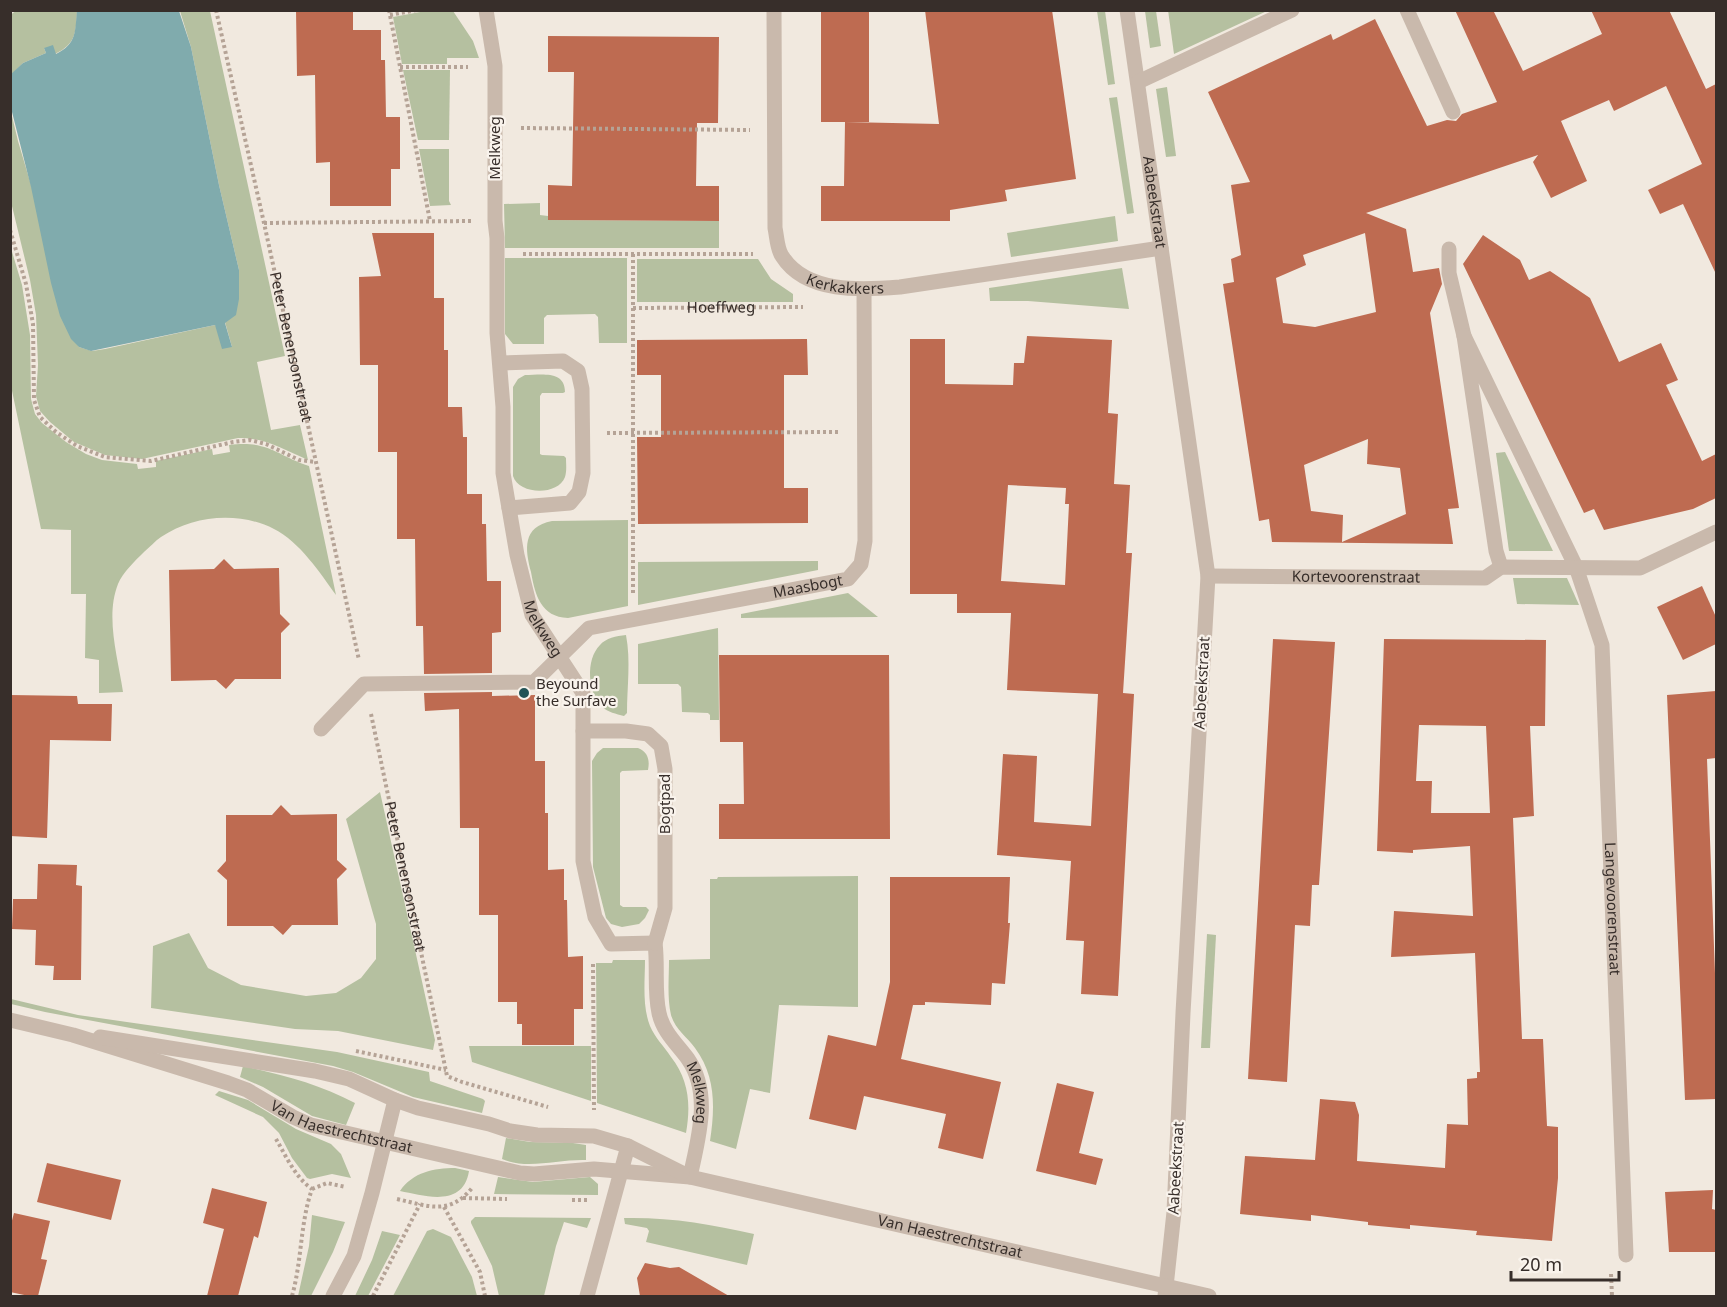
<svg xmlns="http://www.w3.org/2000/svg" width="1727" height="1307" font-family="'Noto Sans',sans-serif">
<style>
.green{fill:#b5c0a0}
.water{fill:#80abad}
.building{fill:#be6b51;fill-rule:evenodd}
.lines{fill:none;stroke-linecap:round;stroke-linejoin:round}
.path{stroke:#b5a396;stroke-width:4;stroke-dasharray:3 3;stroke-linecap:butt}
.minor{stroke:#c9b9ac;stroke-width:15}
.poi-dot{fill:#225356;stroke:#f9f3ec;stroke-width:2}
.labels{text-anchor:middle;stroke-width:4.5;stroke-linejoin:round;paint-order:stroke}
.street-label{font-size:15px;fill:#372e2a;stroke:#f9f3ec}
.poi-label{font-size:15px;fill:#372e2a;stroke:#f9f3ec;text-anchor:start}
</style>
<rect width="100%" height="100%" fill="#f1e9df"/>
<g class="green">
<polygon points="431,10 453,11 473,41 479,58 447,58 447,64 402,64 393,17"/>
<polygon points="1168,10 1267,10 1267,11 1174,54"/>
<path d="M16 11H77C76 32 76 44 55 54L44 48 46 53 23 63 11 75 10 15Z"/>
<path d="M180 11H210L285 356 257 362 271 430 300 425 308 460C284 450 264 437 238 438L142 459 105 455 74 442 50 422 40 411 36 396 38 365 36 315 30 280 11 202 10 108 18 141 79 347 92 351 105 349 215 325 232 347 225 322 239 270 219 185 191 47Z"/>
<polygon points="1097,11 1105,11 1115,84 1108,85"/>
<polygon points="1145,11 1156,11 1161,46 1150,48"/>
<polygon points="403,70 450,70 449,140 418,140"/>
<polygon points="1167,87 1176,156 1166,157 1156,89"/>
<polygon points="1117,97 1134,213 1127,214 1109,98"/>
<polygon points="419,149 449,149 449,201 451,205 430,206"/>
<polygon points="540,203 540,215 548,216 548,220 719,221 719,248 505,248 504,204"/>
<polygon points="1115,216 1118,241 1011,257 1007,233"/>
<path d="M10 245 22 285 30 335 31 399 35 414 42 423 66 442 86 454 102 460 137 464 138 469 156 467V461L212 449 213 455 230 452 229 445C268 440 276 455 309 466L336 595C321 574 299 541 274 529 239 511 193 515 161 537 155 541 150 547 144 552 135 561 123 572 118 584 105 617 118 658 123 692L99 693V660L85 658 86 594H71V530L41 529 11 386Z"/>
<polygon points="505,258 627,258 627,343 599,343 598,317 595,314 547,315 544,318 544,344 513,344 505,334"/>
<polygon points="637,259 758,259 771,279 793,294 793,302 637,302"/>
<polygon points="1122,268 1129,309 1028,301 990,301 989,288"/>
<path d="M525 375C541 375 565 370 565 392L563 393H542L540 396V454L542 455 564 456 566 458C566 464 567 471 565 477 558 496 519 495 513 476V387L518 379Z"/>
<polygon points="1505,452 1553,551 1509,551 1496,453"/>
<path d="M628 520V606L568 618C541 617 535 595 531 572 525 549 522 527 552 521Z"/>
<polygon points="818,561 818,570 638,605 638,562"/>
<polygon points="1513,578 1567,578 1579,605 1517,604"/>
<polygon points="848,593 878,617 741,618 741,614"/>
<polygon points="718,628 719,720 710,720 710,715 708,713 682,712 681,687 678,684 638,684 638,644"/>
<path d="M626 635C631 661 627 687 627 713L624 716C616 714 608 712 602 707 588 693 585 660 600 645 606 638 616 636 626 635Z"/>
<path d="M603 748H638C648 752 650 760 648 770L622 771 620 773V905L623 907H646L649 910 645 918 639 924 622 927 611 924 606 918 593 867 592 761 597 753Z"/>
<polygon points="380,792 435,1040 433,1050 338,1031 295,1029 151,1008 153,946 189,933 208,968 241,985 306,996 336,993 361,978 376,959 376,924 346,819"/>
<path d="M858 876V1007L779 1005 770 1093 750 1089 736 1149 710 1141C715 1108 716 1076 695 1048 687 1037 675 1029 671 1015 667 998 669 977 669 960L710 959V879H717L718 877Z"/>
<polygon points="1207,934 1216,935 1210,1048 1201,1048"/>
<path d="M613 960H645C645 981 642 1006 650 1026 655 1038 664 1046 671 1057 689 1080 691 1105 686 1133L597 1103 596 963H612Z"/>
<polygon points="11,999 78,1015 337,1052 429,1072 430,1081 483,1099 485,1101 482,1113 413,1097 353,1072 333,1066 45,1012 11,1004"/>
<polygon points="469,1046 591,1046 591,1101 472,1062"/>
<path d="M243 1066C283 1075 319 1084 355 1103L346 1125 312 1116 263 1087 240 1077Z"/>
<polygon points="219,1091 248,1100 296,1129 331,1144 341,1154 351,1178 332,1174 310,1179 307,1178 292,1158 279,1133 263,1117 215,1095"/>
<path d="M506 1138 530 1142 573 1143 586 1145V1160C558 1159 528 1170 502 1159Z"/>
<path d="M455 1168 469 1171C463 1208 425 1196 400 1191 413 1172 434 1168 455 1168Z"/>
<polygon points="498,1177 533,1182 590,1177 598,1184 598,1195 494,1194"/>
<polygon points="312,1215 345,1222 333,1252 311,1296 298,1296 309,1246"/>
<polygon points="475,1217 591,1218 587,1228 564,1222 556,1246 544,1296 499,1296 492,1266 471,1223 471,1221"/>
<path d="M624 1218C669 1217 711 1224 754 1234L747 1265 646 1242 649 1231 647 1228 625 1224Z"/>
<polygon points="433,1229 451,1237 472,1277 477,1296 393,1296 427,1231"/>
<polygon points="382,1231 400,1235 368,1296 355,1296 372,1260"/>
</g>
<path class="water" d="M77 10 179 11 191 47 219 185 239 270V299L236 315 225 323 232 347 222 349 215 325 91 351 79 347 71 339 60 316 51 283 31 187 11 108 10 75 23 63 46 53 44 48 53 45 56 54C77 44 75 31 77 10Z"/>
<g class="building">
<polygon points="296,10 353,10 353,30 381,30 381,60 385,60 386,117 400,117 400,169 391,169 391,206 330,206 330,162 316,163 315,75 297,76"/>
<rect x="821" y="10" width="48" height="112"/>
<polygon points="925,10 1052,10 1076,179 1005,190 1007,201 950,210 950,221 821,221 821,186 844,186 845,122 939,124"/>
<path d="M1455 10H1493L1523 71 1602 34 1591 10H1669L1706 89 1716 84V274L1683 204 1660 214 1648 190 1702 164 1666 86 1614 111 1609 100 1561 121 1587 181 1551 198 1533 162 1538 155 1366 213 1406 229 1413 272 1439 268 1442 284 1430 313 1459 508 1448 509 1453 544 1272 542 1269 519 1259 521 1223 284 1234 282 1231 259 1241 255 1231 185 1250 182 1208 92 1331 34 1333 40 1375 19 1427 126 1447 120 1456 121 1462 114 1497 102ZM1365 233 1376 312 1315 327 1283 323 1276 278 1306 265 1303 255ZM1368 439 1367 464 1400 468 1406 514 1342 542 1343 515 1311 511 1304 465Z"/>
<polygon points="548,36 719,37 718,123 697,123 696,186 719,186 719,221 548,220 548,185 572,186 574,72 548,72"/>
<polygon points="372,233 434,233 434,298 444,298 444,350 448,350 448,407 462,407 463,437 467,437 467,494 482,494 482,524 486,524 487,581 501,581 501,632 492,633 492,673 424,674 423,626 416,626 415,539 397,539 397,452 378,452 378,365 360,365 359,277 381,276"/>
<polygon points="1483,235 1520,260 1529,280 1550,271 1590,298 1619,362 1661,343 1678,380 1666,385 1702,461 1716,454 1716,498 1693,509 1604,530 1594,509 1584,513 1463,264"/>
<path d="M1027 336 1112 340 1108 413 1118 414 1114 484 1130 485 1126 553H1132L1123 693 1134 694 1118 996 1081 994 1084 941 1066 940 1071 861 997 855 1003 754 1037 756 1034 822 1091 826 1098 694 1007 690 1011 613H957V594H910V339H945V384L1013 385 1014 363H1024ZM1008 485 1066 488 1065 504H1069L1065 585 1001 581Z"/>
<polygon points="807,339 808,375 784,375 784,488 808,488 808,523 638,524 637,437 661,437 661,375 637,375 637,340"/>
<polygon points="224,559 234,569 279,568 280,614 290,624 281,633 281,679 235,679 226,689 216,680 171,681 169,570 214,569"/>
<polygon points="1702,586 1716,617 1716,644 1683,660 1657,607"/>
<polygon points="1273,639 1335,642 1319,885 1312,885 1310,926 1295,925 1287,1082 1248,1079"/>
<path d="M1384 639 1546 640 1545 726H1530L1534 816 1513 818 1522 1039H1543L1547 1126 1558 1127V1178L1552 1241 1476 1235 1477 1231 1410 1225V1229L1368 1225V1222L1311 1215V1221L1240 1214 1245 1156 1315 1160 1320 1099 1355 1102 1359 1115 1357 1161 1445 1168 1447 1124 1468 1125 1467 1079 1477 1078V1072H1480L1475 953 1391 957 1394 911 1473 916 1470 846 1413 850V853L1377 851ZM1419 725 1486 726 1490 813H1431L1432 781H1416Z"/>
<polygon points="719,655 889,655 890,839 719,839 719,804 744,804 743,742 720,742"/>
<polygon points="1716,691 1716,758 1707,759 1716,1000 1716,1099 1685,1100 1667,695"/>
<polygon points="492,692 492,696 535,695 535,761 545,761 545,813 548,813 548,870 564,869 564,900 567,900 568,957 583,956 583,1009 574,1009 574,1045 522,1045 522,1024 517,1024 517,1002 498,1002 498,915 479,915 479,828 460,828 459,709 425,711 424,693"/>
<polygon points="10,695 77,696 78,704 112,704 111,741 50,740 47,838 10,836"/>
<polygon points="281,805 291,815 337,814 337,860 347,869 337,879 338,925 292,925 283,935 273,926 227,926 227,880 217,871 226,861 226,815 272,815"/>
<polygon points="38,864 77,865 76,885 82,886 81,980 53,980 54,966 35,965 36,930 12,929 13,899 37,899"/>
<polygon points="890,877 1010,877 1008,923 1010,923 1005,984 992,983 991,1005 925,1002 925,1005 913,1005 901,1059 1001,1082 983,1159 938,1148 946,1114 864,1096 856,1130 809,1119 828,1035 876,1046 890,982"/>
<polygon points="1057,1083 1094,1092 1079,1153 1103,1159 1096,1185 1036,1171"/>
<polygon points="47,1163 121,1180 111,1220 37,1202"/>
<polygon points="212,1188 267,1202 258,1238 254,1236 238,1296 207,1296 224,1229 203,1223"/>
<polygon points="1713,1190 1712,1209 1716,1210 1716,1252 1669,1252 1665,1192"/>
<polygon points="14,1213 50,1221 41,1259 47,1260 38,1296 29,1296 10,1292 10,1228"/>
<polygon points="645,1263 670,1268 679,1267 729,1296 640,1296 637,1278"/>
</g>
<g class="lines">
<g class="path">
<path id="s1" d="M216 10 264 223 359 660"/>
<polyline points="389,10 430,221"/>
<polyline points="390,15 417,10"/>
<polyline points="400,67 468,67"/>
<polyline points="521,128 750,130"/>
<polyline points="264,223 471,221"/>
<polyline points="10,230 26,284 33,324 34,400 40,417 56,432 77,446 105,457 151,461 233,442 250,440 266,444 299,460 316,462"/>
<polyline points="523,254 753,254"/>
<path id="s2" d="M633 254V308L803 307"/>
<polyline points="607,433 840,432"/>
<polyline points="633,593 633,308"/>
<path id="s3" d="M371 714 447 1076 462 1082 548 1107"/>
<polyline points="593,964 594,1110"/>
<polyline points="356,1051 446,1070"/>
<path d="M276 1139C286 1156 295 1177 312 1189"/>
<polyline points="312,1189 327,1183 346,1187"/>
<polyline points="463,1198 507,1199"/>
<path d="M397 1199C428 1206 449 1216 472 1188"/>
<polyline points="572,1200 588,1200"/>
<polyline points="444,1207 480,1272 485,1296"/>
<polyline points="1611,1274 1612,1296"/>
<path d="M292 1296C302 1261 300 1223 312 1189"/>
<polyline points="373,1296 420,1204"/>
</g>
<g class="minor">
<path id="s4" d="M486 10 495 66V221L497 238V333L503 407V473L517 555 532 615 583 693V861L595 917 611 944 655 943C658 966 654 991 659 1013 663 1032 677 1044 688 1059 712 1094 698 1139 690 1177"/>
<path id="s5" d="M774 10 775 228C777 237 777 249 782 256 806 294 862 290 900 287L1161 248"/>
<path id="s6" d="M1127 10 1208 576 1183 1013 1174 1212 1165 1296"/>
<polyline points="1407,10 1453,112"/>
<polyline points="1138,82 1292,10"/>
<polyline points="1449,249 1449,273 1464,336"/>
<polyline points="500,363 563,361 578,371 582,389 583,473 579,492 570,503 509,508"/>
<path id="s7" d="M1501 567 1496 551 1464 336 1576 567 1602 645 1626 1255"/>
<path id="s8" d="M1208 576 1485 578 1501 567 1640 568 1716 532"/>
<path id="s9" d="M321 729 364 684 534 682 589 628 848 579 861 564 865 541 864 290"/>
<polyline points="583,731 626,731 648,734 661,746 665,769 665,908 655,943"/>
<path id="s10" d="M10 1020 73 1035 228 1083 247 1090 293 1117 311 1125 520 1173 534 1174 594 1169 690 1177 1209 1296"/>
<polyline points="100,1037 315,1071 349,1079 395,1100 418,1108 489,1124 510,1131 537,1135 594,1136 628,1146 682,1173"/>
<polyline points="333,1296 354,1256 372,1193 395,1100"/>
<polyline points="587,1296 628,1146"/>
</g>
</g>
<circle class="poi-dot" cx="524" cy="693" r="6"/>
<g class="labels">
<g class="street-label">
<text transform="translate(495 148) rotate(-90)" y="5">Melkweg</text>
<text dy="5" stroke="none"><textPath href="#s6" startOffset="194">Aabeekstraat</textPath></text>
<text dy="5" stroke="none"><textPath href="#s5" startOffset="320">Kerkakkers</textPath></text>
<text dy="5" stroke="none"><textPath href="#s2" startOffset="142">Hoeffweg</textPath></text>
<text dy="5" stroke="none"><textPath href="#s1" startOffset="345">Peter Benensonstraat</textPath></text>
<text dy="5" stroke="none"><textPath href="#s8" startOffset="148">Kortevoorenstraat</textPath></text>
<text dy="5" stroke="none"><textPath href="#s9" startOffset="532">Maasbogt</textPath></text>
<text dy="5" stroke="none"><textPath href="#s4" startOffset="626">Melkweg</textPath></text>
<text transform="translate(1202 683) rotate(-87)" y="5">Aabeekstraat</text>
<text transform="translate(665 804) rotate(-90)" y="5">Bogtpad</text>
<text dy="5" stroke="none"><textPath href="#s3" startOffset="166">Peter Benensonstraat</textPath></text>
<text dy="5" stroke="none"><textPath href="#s7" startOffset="837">Langevoorenstraat</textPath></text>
<text dy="5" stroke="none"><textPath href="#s4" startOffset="1164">Melkweg</textPath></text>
<text dy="5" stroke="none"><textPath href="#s10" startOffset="350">Van Haestrechtstraat</textPath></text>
<text transform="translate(1176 1168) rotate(-87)" y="5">Aabeekstraat</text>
<text dy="5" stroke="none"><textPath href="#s10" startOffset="972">Van Haestrechtstraat</textPath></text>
</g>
<g class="poi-label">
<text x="536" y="689">Beyound<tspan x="536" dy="17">the Surfave</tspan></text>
</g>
</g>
<rect width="1727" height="1307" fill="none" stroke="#372e2a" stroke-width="24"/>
<path d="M1511 1271v9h108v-9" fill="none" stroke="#372e2a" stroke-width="3"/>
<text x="1520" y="1271" font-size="18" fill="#372e2a" stroke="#f9f3ec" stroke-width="4.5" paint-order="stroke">20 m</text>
</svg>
